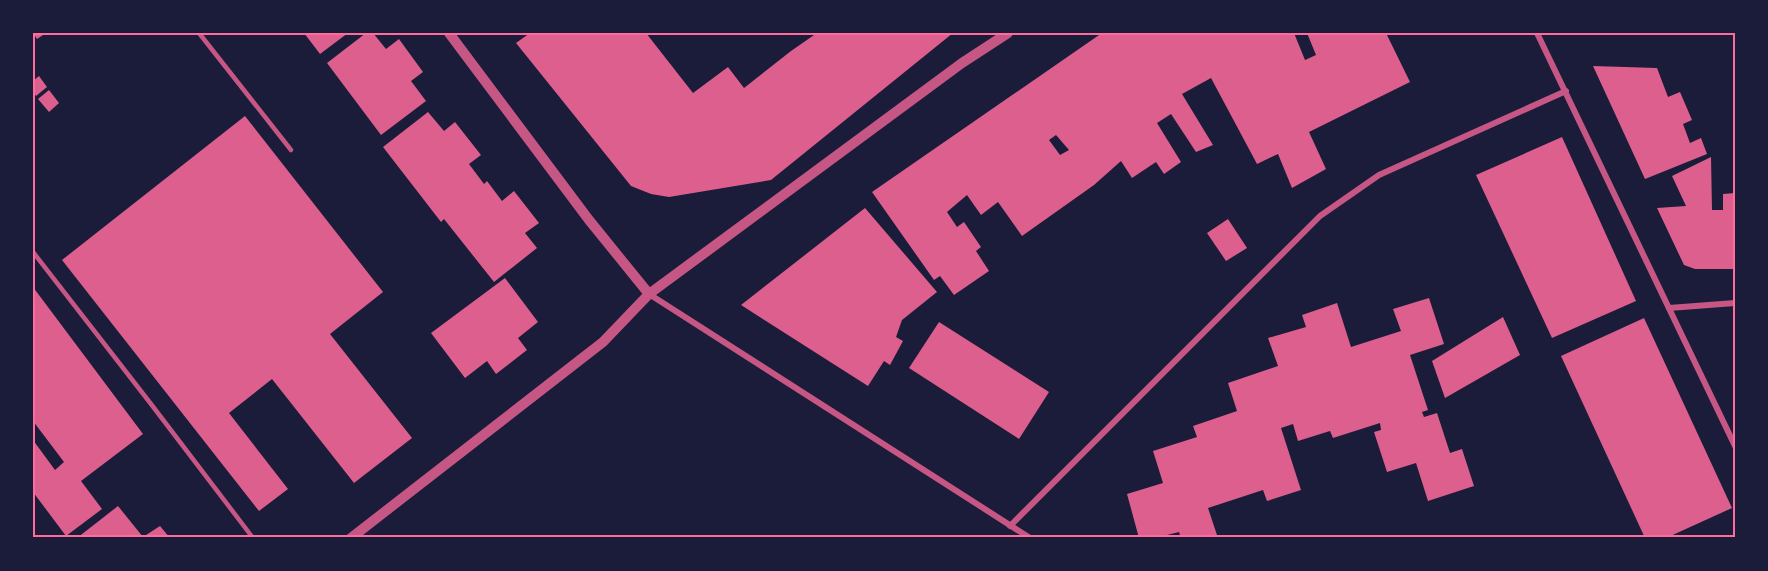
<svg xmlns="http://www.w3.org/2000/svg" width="1768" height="571" font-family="'Exo 2',sans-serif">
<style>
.building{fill:#dd5f8e;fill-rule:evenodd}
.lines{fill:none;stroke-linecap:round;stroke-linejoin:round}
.service{stroke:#c65784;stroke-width:4.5}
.minor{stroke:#c65784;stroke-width:6}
.tertiary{stroke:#c65784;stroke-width:10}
.neatline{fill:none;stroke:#ff6b9d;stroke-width:2}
</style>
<rect width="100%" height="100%" fill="#1b1b3a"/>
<g class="building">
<polygon points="33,33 46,33 37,39"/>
<polygon points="304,33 348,33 320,54"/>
<polygon points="366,33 373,33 386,49 399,39 423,72 411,81 426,101 381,135 327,63"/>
<polygon points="530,33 646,33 693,93 728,67 744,88 791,51 817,33 953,33 771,180 669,197 651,194 631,186 516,43"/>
<path d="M1102 33H1294L1305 60 1316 55 1307 33H1386L1410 82 1309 132 1326 169 1292 188 1278 154 1257 164 1211 78 1182 94 1213 145 1196 152 1171 114 1157 123 1181 162 1164 174 1156 162 1132 178 1121 161 1094 185 1022 236 998 202 981 215 967 195 947 212 957 227 964 222 981 247 976 251 989 271 954 295 940 276 934 280 872 192ZM1056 135 1069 150 1060 155 1049 140Z"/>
<polygon points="1593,66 1657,68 1668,97 1680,92 1692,120 1683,124 1690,143 1701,138 1707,154 1645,179"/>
<polygon points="39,76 47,87 36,96 33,92 33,81"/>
<polygon points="49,90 59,103 49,112 38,99"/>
<polygon points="428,112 444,131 455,122 481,155 469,164 484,184 487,181 502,201 514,191 539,223 525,233 537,248 494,282 444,219 441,222 383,147"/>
<polygon points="245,116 383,292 330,334 412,438 354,483 272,379 229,413 288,489 259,511 62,260"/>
<polygon points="1562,137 1636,301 1552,338 1476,175"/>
<polygon points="1711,157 1712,210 1723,210 1723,194 1735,193 1735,269 1695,269 1684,265 1657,208 1686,206 1672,176"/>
<polygon points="865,208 937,292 902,320 896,337 903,341 890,365 884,361 868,386 741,305"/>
<polygon points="1228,219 1247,248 1226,261 1207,233"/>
<polygon points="505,278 538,322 518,338 527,350 496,374 487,361 465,378 431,333"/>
<polygon points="33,287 143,434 81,481 102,509 66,536 33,492 33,440 55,470 64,462 33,421"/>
<polygon points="1429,298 1444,344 1410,355 1428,410 1422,412 1424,417 1437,413 1450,453 1462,449 1474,486 1428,501 1416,463 1387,472 1374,432 1381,430 1380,423 1333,438 1330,431 1298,441 1293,424 1281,428 1301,490 1267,501 1263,490 1208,508 1218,538 1181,538 1179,532 1155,538 1139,538 1127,494 1163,483 1153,451 1197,437 1193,426 1237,411 1228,383 1278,366 1268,338 1306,327 1302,315 1337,303 1351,347 1401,331 1393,309"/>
<polygon points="1503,317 1520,355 1445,398 1432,361"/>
<polygon points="1644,318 1732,508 1666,538 1645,538 1561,356"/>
<polygon points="939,322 1049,392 1019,439 909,368"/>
<polygon points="118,506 143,537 160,526 170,538 77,538"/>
</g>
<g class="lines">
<g class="service">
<polyline points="199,33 291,150"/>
<polyline points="33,252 151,404 253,538"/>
</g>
<g class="minor">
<polyline points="1537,33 1735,446"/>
<polyline points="649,294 1030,538"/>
<polyline points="1669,308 1735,303"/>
<polyline points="1010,526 1320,216 1379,175 1566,91"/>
</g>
<g class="tertiary">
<polyline points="449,33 589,220 649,294"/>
<polyline points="351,538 603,342 649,294 962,63 1008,33"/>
</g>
</g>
<rect width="1768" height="571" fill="none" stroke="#1b1b3a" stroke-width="69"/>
<rect x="34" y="34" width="1700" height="502" class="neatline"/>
</svg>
